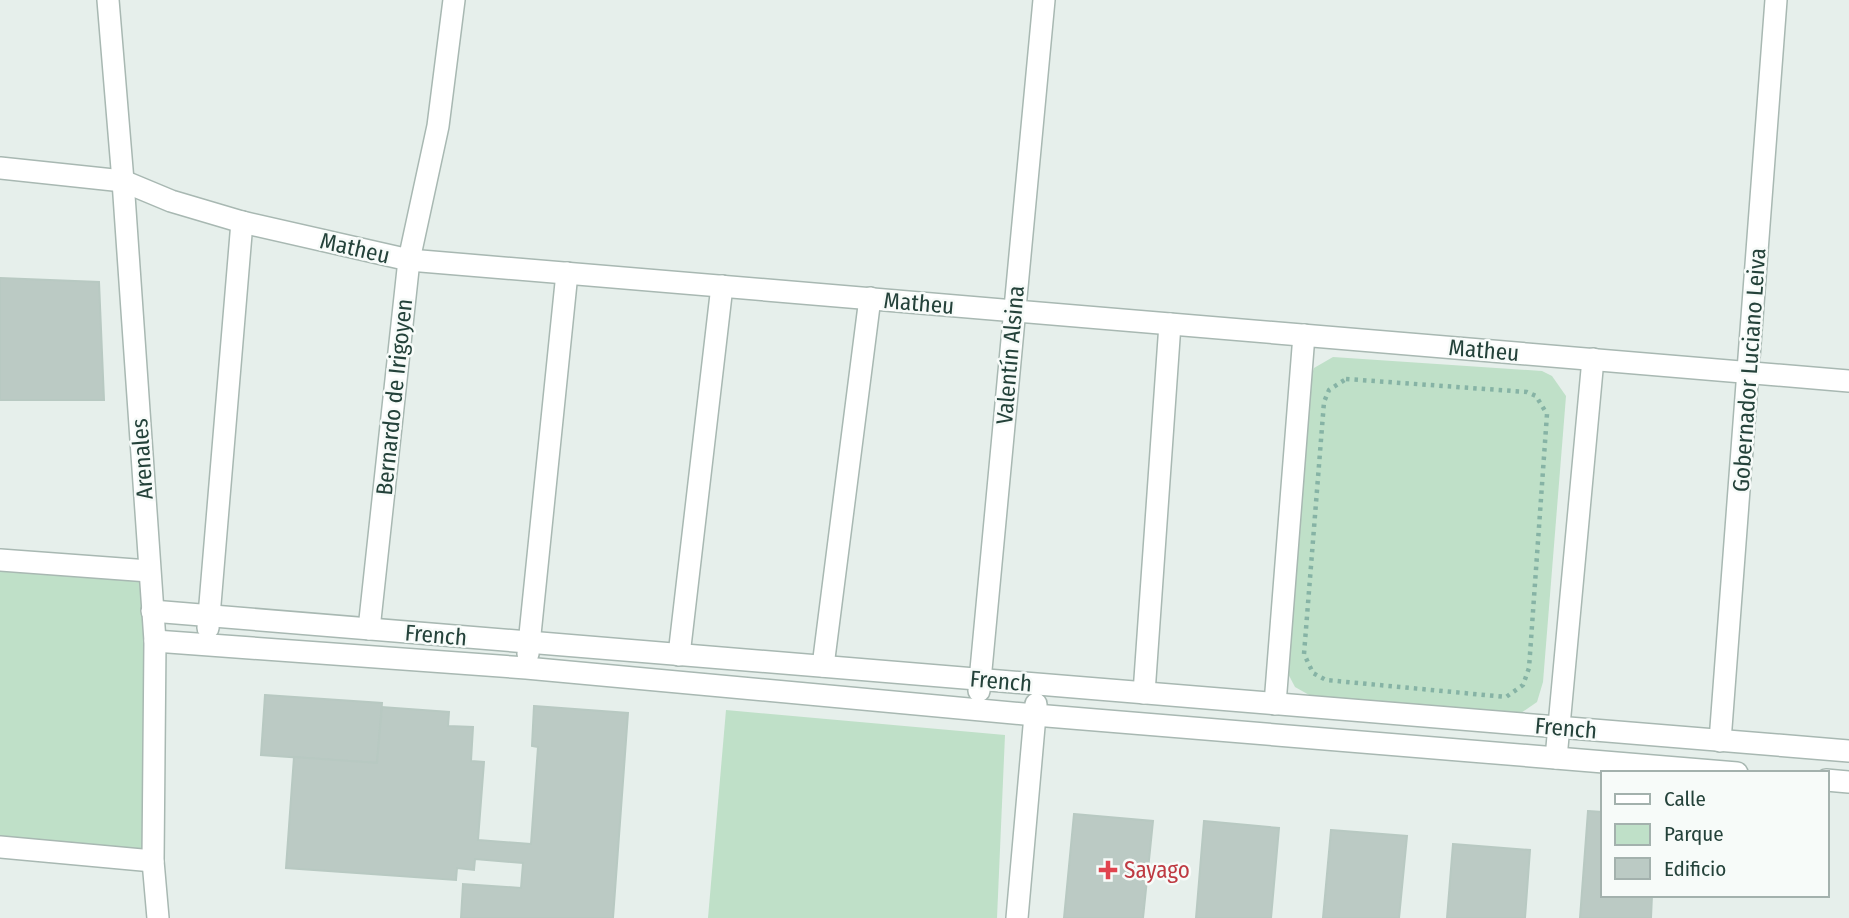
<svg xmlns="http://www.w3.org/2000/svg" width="1849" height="918" font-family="'Fira Sans Condensed',sans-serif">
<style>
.green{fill:#bfe0c8}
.building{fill:#bbcac4;stroke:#b8c9c2;stroke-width:2}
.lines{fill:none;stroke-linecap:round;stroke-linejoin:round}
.minor-casing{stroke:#a8b8b2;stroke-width:24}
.path{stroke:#86b3a5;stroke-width:4.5;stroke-dasharray:3.5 5;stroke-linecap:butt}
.minor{stroke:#fff;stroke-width:21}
.health-dot{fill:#e0444e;stroke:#f7fbf9;stroke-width:2.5}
.labels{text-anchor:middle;stroke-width:5;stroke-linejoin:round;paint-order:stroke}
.street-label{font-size:23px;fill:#24423a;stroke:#f7fbf9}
.health-label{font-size:23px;fill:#be3a42;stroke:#f7fbf9;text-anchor:start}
</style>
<rect width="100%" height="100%" fill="#e6efeb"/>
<g class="green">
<polygon points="1333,357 1542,371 1552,376 1566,396 1543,682 1537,702 1518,715 1311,696 1295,687 1284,666 1309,382 1314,368"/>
<polygon points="0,560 149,571 153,861 0,847"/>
<polygon points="726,710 1005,735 997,918 708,918"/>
</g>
<g class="building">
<polygon points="0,278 99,282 104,400 0,400"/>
<polygon points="265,695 382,703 377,763 261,755"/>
<polygon points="534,706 628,713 613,918 461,918 463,884 521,888 523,863 475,859 474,870 457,868 456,880 286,868 294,757 377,763 382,707 449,712 448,726 473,727 471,761 484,762 478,840 531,844 538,747 532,746"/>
<polygon points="1588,811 1602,812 1602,895 1652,895 1651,918 1580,918"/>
<polygon points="1074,814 1153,821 1143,918 1064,918"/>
<polygon points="1204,821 1279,828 1271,918 1196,918"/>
<polygon points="1331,830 1407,836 1399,918 1323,918"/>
<polygon points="1453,844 1530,850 1525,918 1447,918"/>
</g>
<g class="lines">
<defs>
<g id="minor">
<polyline points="108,0 123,181 155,641 153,861 158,918"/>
<polyline points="0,168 123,181 171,201 242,222 409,260 1849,381"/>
<polyline points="0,560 149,571"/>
<polyline points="152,611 1849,751"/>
<polyline points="208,628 242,222"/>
<polyline points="369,629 409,260 438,126 454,0"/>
<polyline points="155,641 526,668 1035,715 1737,773"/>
<polyline points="528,654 567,273"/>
<polyline points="679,655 722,286"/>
<polyline points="823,666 870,298"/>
<polyline points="979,691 1044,0"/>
<polyline points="1144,693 1170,324"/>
<polyline points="1275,704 1304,335"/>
<polyline points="1720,741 1776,0"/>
<polyline points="1556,758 1593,359"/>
<polyline points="1826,780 1849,782"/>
<polyline points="0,847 153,861"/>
<polyline points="1017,918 1036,704"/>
</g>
</defs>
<use href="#minor" class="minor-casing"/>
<polygon class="path" points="1346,379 1527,392 1536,396 1547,414 1529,668 1523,685 1506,697 1326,680 1313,673 1304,654 1324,402 1329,390"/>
<use href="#minor" class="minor"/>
</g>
<path class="health-dot" d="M1104.5 859.5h7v7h7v7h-7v7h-7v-7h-7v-7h7z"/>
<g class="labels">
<g class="street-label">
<text transform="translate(355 248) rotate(13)" y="8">Matheu</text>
<text transform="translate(919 303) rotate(5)" y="8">Matheu</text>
<text transform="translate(1484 350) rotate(5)" y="8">Matheu</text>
<text transform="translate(1010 355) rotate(-85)" y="8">Valentín Alsina</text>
<text transform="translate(1749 370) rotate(-86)" y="8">Gobernador Luciano Leiva</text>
<text transform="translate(394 397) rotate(-84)" y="8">Bernardo de Irigoyen</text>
<text transform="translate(142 459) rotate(-94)" y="8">Arenales</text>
<text transform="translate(436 635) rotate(5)" y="8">French</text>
<text transform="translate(1001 681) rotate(5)" y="8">French</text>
<text transform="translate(1566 728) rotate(5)" y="8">French</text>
</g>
<g class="health-label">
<text x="1124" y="878">Sayago</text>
</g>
</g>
<rect x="1601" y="771" width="228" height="126" fill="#f7fbf9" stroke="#a3b1ad" stroke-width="2"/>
<rect x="1615" y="794" width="35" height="10" fill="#ffffff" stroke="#a3b1ad" stroke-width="2"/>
<text x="1664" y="806" font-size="21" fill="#24423a">Calle</text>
<rect x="1615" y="824" width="35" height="21" fill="#bfe0c8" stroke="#a3b1ad" stroke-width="2"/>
<text x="1664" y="841" font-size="21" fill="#24423a">Parque</text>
<rect x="1615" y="858" width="35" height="21" fill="#bbcac4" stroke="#a3b1ad" stroke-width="2"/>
<text x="1664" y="876" font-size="21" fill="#24423a">Edificio</text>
</svg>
